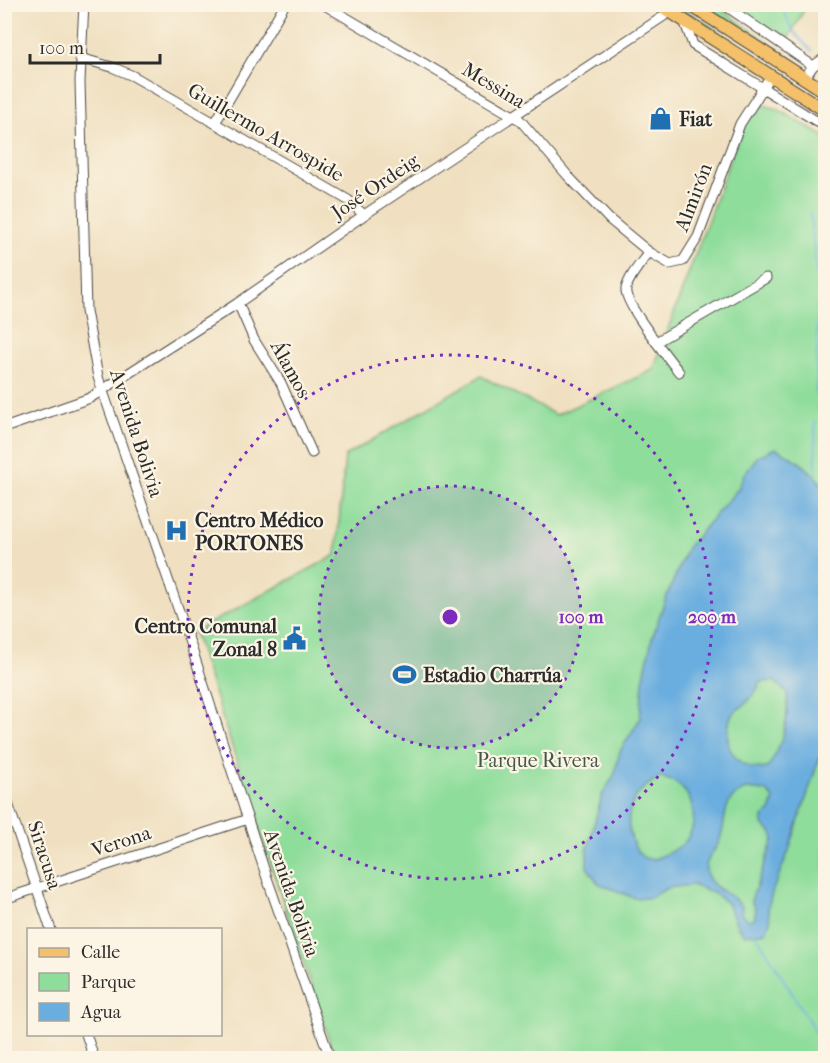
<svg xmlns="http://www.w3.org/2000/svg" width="830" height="1063" font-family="'IM FELL French Canon',serif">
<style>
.green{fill:#8fdd9b;stroke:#5d8463;stroke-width:1.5}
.water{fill:#6aaedf;stroke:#4a6c85;stroke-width:1.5;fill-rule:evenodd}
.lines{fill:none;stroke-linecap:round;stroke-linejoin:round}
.stream{stroke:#6aaedf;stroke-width:2}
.minor-casing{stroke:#494642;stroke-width:11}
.major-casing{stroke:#494642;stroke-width:14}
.minor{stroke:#fff;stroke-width:9}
.major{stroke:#f4c16a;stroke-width:12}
.ring{fill:none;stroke:#7b2cbf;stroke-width:3;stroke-dasharray:3 6}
.labels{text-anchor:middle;stroke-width:4.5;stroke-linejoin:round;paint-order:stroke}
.street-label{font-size:20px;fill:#2b2b2b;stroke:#fcf5e5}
.poi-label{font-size:20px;font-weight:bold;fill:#2b2b2b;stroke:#fcf5e5;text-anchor:start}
.park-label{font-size:20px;fill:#445847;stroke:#fcf5e5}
.centre{fill:#7b2cbf;stroke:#fcf5e5;stroke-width:3}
.ring-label{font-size:18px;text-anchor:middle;font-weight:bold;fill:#7b2cbf;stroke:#fcf5e5;stroke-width:4.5;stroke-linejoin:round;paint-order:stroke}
</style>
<rect width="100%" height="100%" fill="#fcf5e5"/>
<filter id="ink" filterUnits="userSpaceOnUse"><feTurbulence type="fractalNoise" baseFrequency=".0167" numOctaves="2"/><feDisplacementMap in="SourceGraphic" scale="12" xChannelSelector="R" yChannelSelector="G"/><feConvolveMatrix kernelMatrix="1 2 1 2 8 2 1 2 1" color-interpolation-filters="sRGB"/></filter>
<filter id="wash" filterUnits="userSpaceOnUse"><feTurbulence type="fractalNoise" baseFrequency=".008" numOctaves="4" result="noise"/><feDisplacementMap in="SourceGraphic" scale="24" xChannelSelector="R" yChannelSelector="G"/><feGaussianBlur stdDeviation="1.35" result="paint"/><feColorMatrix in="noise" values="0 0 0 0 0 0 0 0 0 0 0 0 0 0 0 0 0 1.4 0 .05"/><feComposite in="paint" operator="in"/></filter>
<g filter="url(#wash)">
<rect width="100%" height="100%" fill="#f0e0c1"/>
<g class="green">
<polygon points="673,5 678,5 794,80 794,84"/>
<polygon points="703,5 715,5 795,61 793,63"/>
<polygon points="729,5 800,5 804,10 785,44"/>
<path d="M764 105 777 109 825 137V1058H335L194 632 336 555 345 456 481 376 556 415 653 370 745 119C750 112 755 107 764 105Z"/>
</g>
<path class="water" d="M775 448C796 458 813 470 825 489V741L788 853 774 887 768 907 770 921 766 932 745 935 738 927 727 903 712 892 692 885 667 888 650 898H634L598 883 587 867V851L602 795 614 776 620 751 640 719 643 681 652 638 664 603 687 548 738 489 744 474 758 456ZM774 681 787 693C789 719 783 747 767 768 743 771 725 755 728 730 729 725 729 720 731 716 736 708 743 708 748 701 754 696 757 688 761 682ZM661 777C665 779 671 780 674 782 695 794 700 825 684 843 680 847 673 850 668 853 653 861 643 864 634 845 621 814 632 791 661 777ZM746 789 766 791 774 799 770 812 763 817V825L771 832 774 838 751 901 755 908V918L749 920 741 914 742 907C733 893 715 891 708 877 700 862 716 852 720 839 728 817 720 800 746 789Z"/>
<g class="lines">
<g class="stream">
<path d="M783 4C786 25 797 37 812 51"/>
<polyline points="810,212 818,288"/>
<polyline points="816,396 818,303"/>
<polyline points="815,422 816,474"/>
<polyline points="756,934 826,1049"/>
</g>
</g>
</g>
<g filter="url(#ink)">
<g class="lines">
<defs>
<g id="minor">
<polyline points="84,4 80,81 86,311 98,377 190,643 267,878 330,1058"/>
<polyline points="323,4 520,120 568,176 609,219 649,252 670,264 683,261 698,237 740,124 770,77"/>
<polyline points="723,4 813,66"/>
<polyline points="685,23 693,45 826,127"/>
<polyline points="80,58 112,67 133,76 348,200 364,215"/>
<polyline points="804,79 813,66 826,57"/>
<polyline points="215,123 285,4"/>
<path d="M649 252C642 262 629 276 626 289 623 302 669 359 679 372"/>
<polyline points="238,303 254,340 281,383 312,453"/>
<polyline points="656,342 766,278"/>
<polyline points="4,428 90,398 238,303 364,215 670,12"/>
<polyline points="4,792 51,930"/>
<polyline points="4,899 248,819"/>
<polyline points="86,1034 94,1058"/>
</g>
<g id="major">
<polyline points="658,4 826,111"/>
<polyline points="689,4 826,92"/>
</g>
</defs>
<use href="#minor" class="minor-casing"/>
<use href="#major" class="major-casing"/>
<use href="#minor" class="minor"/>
<use href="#major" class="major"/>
</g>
</g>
<circle cx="450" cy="617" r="131" fill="#7b2cbf" fill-opacity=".12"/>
<g class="ring">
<circle cx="450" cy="617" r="131"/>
<circle cx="450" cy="617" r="262"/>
</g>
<defs>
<symbol id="shop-bare" viewBox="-9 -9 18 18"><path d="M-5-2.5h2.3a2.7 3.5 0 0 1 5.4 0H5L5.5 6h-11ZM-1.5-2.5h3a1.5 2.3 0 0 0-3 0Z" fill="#1f6fb2" stroke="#fcf5e5" stroke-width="2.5" paint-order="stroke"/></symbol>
<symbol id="hospital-bare" viewBox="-9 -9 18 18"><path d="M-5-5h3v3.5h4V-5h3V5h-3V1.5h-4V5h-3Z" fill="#1f6fb2" stroke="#fcf5e5" stroke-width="2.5" paint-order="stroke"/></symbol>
<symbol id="civic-bare" viewBox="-9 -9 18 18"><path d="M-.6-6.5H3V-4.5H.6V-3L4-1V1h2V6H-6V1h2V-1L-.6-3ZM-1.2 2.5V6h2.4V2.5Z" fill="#1f6fb2" stroke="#fcf5e5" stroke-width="2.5" paint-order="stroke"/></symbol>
<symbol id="stadium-bare" viewBox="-9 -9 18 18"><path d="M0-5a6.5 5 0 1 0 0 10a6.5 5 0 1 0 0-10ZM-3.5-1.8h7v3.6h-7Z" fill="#1f6fb2" stroke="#fcf5e5" stroke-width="2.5" paint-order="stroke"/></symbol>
</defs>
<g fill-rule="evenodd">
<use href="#shop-bare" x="644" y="102" width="33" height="33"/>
<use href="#hospital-bare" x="160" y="514" width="33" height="33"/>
<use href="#civic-bare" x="278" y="622" width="33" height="33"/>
<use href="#stadium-bare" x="388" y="658" width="33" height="33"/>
</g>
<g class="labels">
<g class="street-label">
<text transform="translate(494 85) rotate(31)" y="7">Messina</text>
<text transform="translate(266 132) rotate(30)" y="7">Guillermo Arrospide</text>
<text transform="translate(375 186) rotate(-34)" y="7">José Ordeig</text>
<text transform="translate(693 197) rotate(-69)" y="7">Almirón</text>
<text transform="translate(291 369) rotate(61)" y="7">Álamos</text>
<text transform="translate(137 433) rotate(72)" y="7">Avenida Bolivia</text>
<text transform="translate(121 841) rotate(-18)" y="7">Verona</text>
<text transform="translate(45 855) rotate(72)" y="7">Siracusa</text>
<text transform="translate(292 893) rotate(71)" y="7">Avenida Bolivia</text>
</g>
<g class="poi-label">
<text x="679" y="126">Fiat</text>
<text x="195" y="527">Centro Médico<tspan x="195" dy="23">PORTONES</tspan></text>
<text x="277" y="633" text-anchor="end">Centro Comunal<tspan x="277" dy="23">Zonal 8</tspan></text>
<text x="423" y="682">Estadio Charrúa</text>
</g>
<g class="park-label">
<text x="538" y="767">Parque Rivera</text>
</g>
</g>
<circle cx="450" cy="617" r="9" class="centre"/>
<g class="ring-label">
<text x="581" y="623">100 m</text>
<text x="712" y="623">200 m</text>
</g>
<rect width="830" height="1063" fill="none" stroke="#fcf5e5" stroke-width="24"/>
<rect x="27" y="928" width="195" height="108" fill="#fcf5e5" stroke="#a8a49b" stroke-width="1.5"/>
<rect x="39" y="948" width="30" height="9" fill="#f4c16a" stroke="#a8a49b" stroke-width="1.5"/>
<text x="81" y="958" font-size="18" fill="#2b2b2b">Calle</text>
<rect x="39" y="973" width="30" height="18" fill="#8fdd9b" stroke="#a8a49b" stroke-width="1.5"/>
<text x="81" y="988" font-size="18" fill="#2b2b2b">Parque</text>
<rect x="39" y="1003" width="30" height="18" fill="#6aaedf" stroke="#a8a49b" stroke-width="1.5"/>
<text x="81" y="1018" font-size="18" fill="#2b2b2b">Agua</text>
<path d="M30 54v9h130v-9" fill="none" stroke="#2b2b2b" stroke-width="3"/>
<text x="39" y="54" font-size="18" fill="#2b2b2b" stroke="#fcf5e5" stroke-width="4.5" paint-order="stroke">100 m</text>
</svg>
